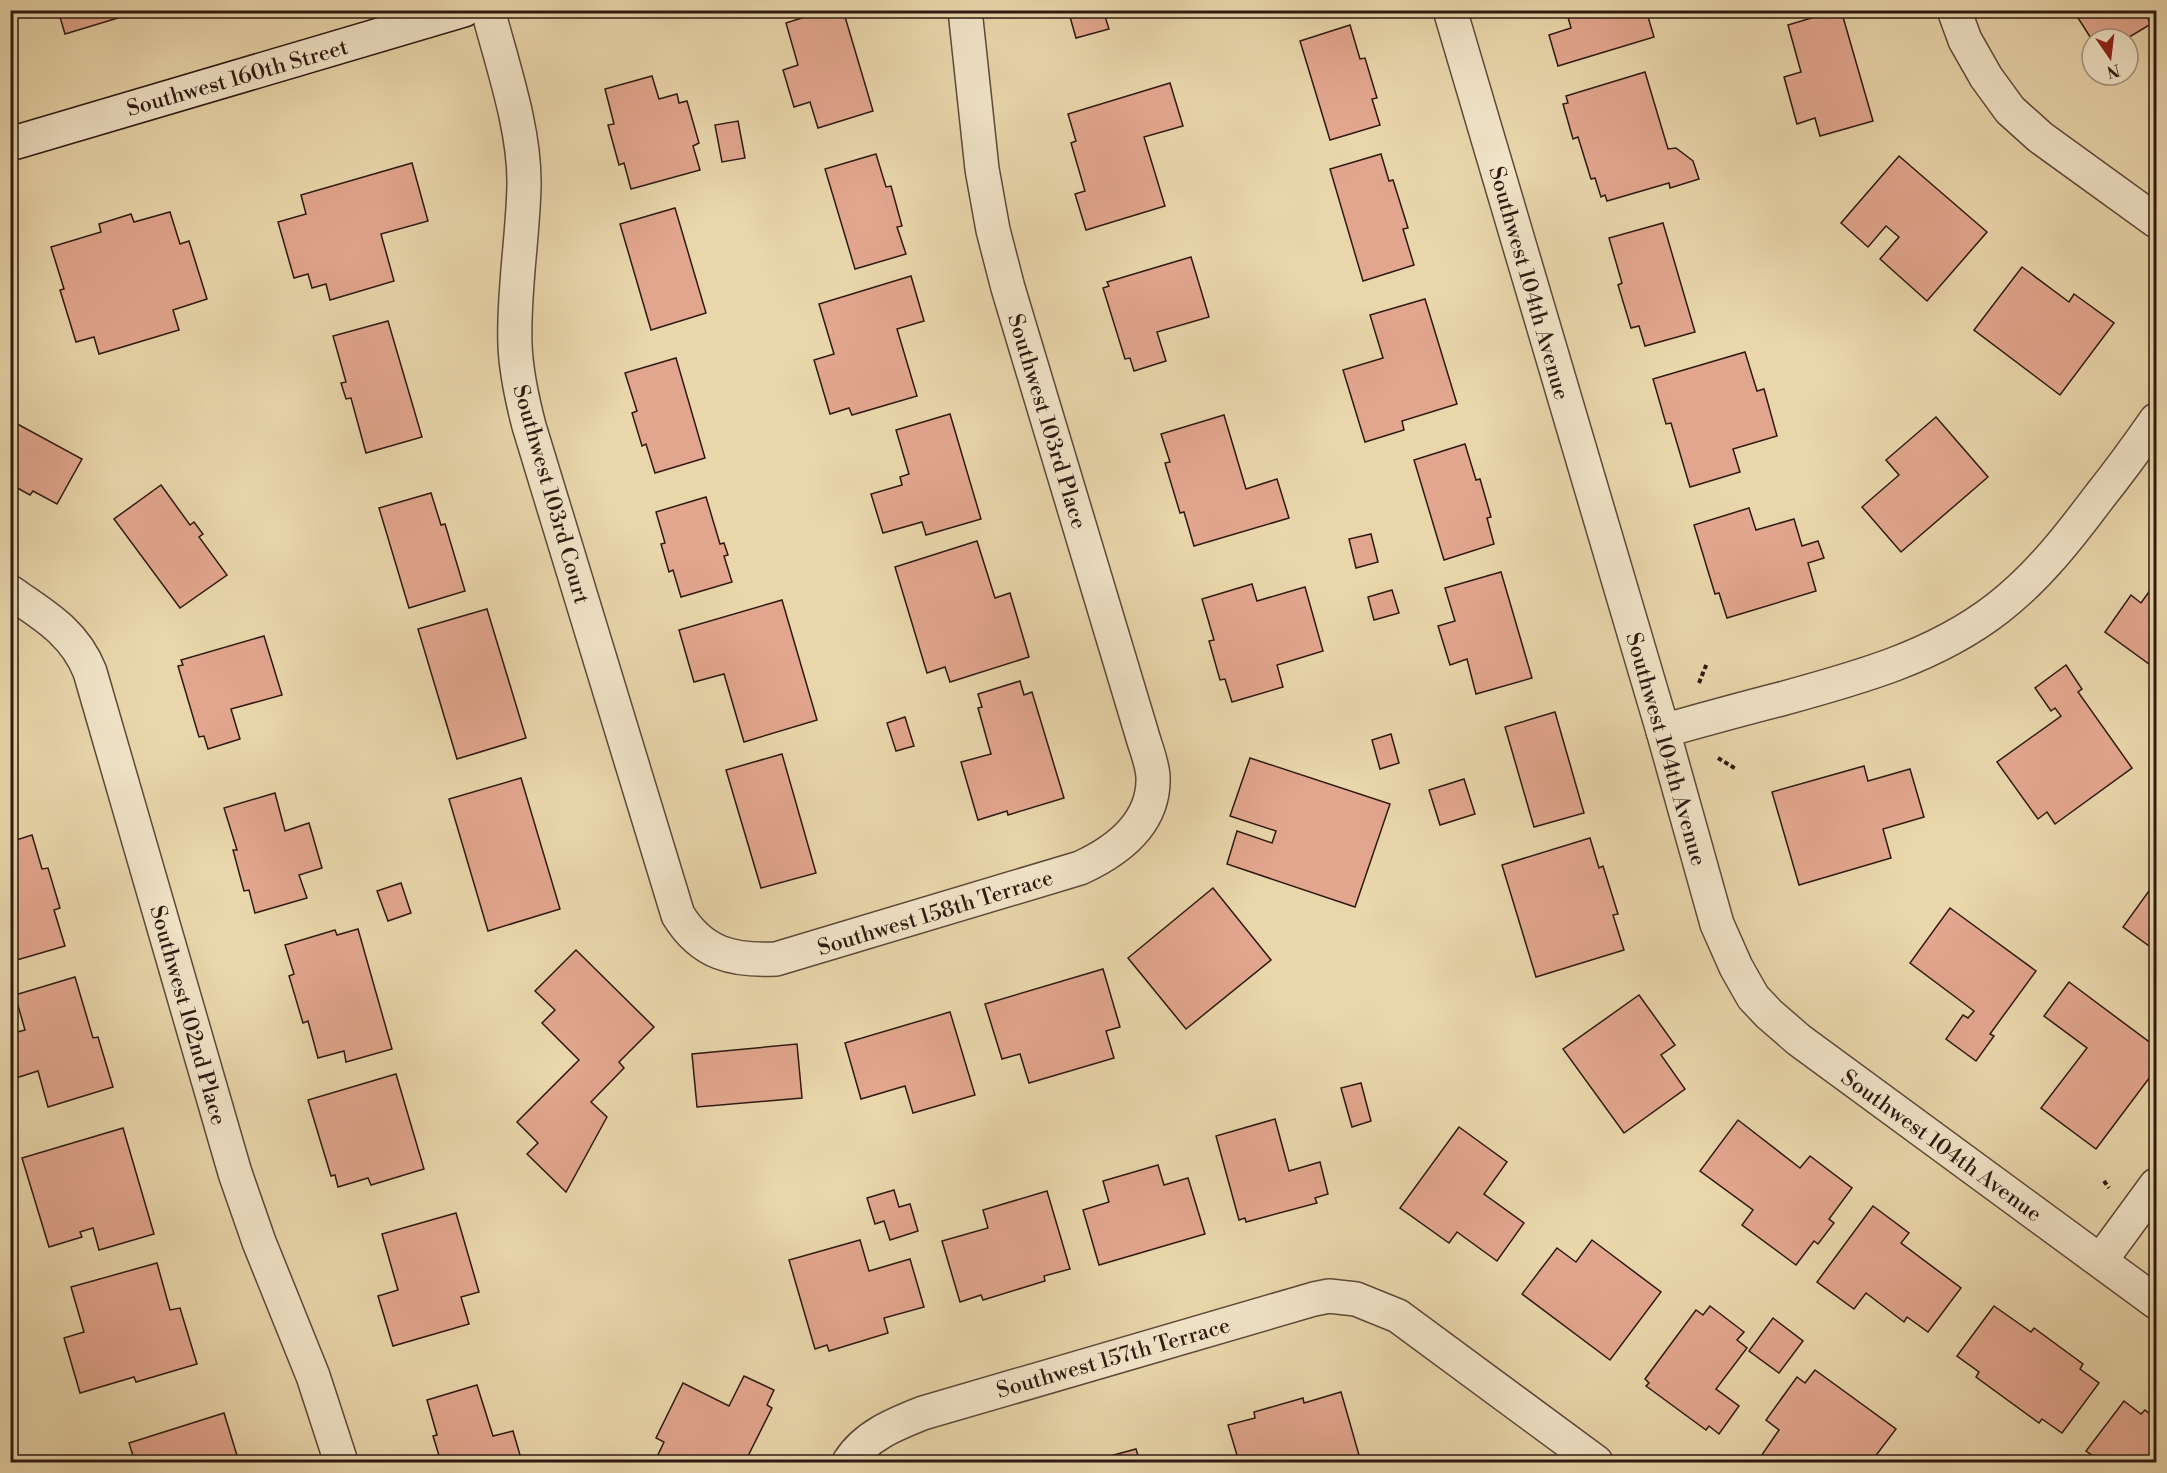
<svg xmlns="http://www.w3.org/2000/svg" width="2167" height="1473" font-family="'Libre Bodoni',serif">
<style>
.building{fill:#e2a68e;stroke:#2e1a12;stroke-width:1.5}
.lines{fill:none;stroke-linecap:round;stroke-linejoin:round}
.street-casing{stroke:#5d4938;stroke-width:36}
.secondary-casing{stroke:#2e1a12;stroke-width:36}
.path{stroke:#2e1a12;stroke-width:4;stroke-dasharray:4.5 3;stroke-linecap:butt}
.street{stroke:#f1e4c8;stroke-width:33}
.secondary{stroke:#f1e4c8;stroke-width:33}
.labels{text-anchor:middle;stroke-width:6;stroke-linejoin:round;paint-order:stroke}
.street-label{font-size:22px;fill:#2e1a12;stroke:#f1e4c8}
</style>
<rect width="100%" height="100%" fill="#e9d6ab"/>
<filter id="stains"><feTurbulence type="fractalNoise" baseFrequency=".00333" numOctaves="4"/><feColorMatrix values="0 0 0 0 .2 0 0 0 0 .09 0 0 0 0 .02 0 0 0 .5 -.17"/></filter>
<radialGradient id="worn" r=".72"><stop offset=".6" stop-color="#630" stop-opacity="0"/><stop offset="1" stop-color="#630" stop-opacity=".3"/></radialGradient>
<g class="building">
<polygon points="58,10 116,10 118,18 65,34"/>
<polygon points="827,10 843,10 873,111 818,128 810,102 794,107 783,70 798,65 786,23"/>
<polygon points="1068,10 1103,10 1109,29 1076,38"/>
<polygon points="1566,10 1646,10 1654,37 1558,66 1549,35 1571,28"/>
<polygon points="1838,10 1841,10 1873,121 1820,136 1815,118 1797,124 1784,77 1801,72 1788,25"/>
<polygon points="2073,10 2143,10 2151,24 2126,39 2092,40"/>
<polygon points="1350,25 1360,59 1365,58 1377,98 1372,99 1380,125 1330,140 1300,41"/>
<polygon points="1645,72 1668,149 1676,148 1693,161 1699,179 1670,188 1669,183 1607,201 1605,195 1601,197 1595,178 1591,179 1578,137 1573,139 1563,104 1568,103 1566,96"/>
<polygon points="652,76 659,99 677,94 679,103 687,101 699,143 693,146 700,170 631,189 624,163 619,165 608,125 614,124 605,89"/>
<polygon points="1170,83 1183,126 1144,137 1165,206 1086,230 1075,194 1085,191 1071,143 1076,141 1068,114"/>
<polygon points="738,121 745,158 722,162 715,125"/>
<polygon points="876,154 886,187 891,186 902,226 897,227 906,254 855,269 825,169"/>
<polygon points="1381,154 1389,181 1393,180 1408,228 1403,229 1414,265 1363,281 1330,169"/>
<polygon points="1899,156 1987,232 1927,301 1880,259 1899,237 1886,226 1868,247 1841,223"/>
<polygon points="412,163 428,221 381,234 394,281 330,300 326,284 312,288 308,274 294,278 278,222 306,214 301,195"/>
<polygon points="675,208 706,313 651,330 620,224"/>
<polygon points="170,212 180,244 189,241 207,299 173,310 179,330 99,354 94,337 76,342 60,290 64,289 51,247 101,232 99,224 131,214 134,222"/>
<polygon points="1663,223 1695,332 1645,346 1639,326 1631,328 1618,285 1622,283 1609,238"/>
<polygon points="1191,257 1209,317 1157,332 1166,361 1134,371 1130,358 1125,359 1103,288 1109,286 1107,282"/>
<polygon points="2022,267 2069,302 2074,294 2114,323 2060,395 1974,330"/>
<polygon points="911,276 924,321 897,329 917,396 852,415 849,408 830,414 814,360 834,354 819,304"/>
<polygon points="1425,299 1457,404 1402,421 1404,430 1365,442 1343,370 1383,358 1370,315"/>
<polygon points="388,321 422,437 366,453 351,398 346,399 341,383 346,382 333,336"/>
<polygon points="1745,352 1757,391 1764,389 1777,436 1733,449 1740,472 1690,487 1671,423 1666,424 1653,379"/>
<polygon points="676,358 705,458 655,473 646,444 642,446 632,413 637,411 625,373"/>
<polygon points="950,414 981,519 926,535 922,522 883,533 871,494 902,485 900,477 909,474 896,430"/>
<polygon points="1224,415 1246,489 1277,479 1289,518 1194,546 1184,512 1180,513 1165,463 1170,462 1161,434"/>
<polygon points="1936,417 1988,477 1901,552 1862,507 1899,475 1886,460"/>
<polygon points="10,420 82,459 57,504 33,491 30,495 10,484"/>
<polygon points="1465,444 1476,480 1480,479 1491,517 1487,518 1494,544 1444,560 1414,460"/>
<polygon points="161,485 190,525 194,522 203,534 199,537 227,575 180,608 114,519"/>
<polygon points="431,493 441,525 445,524 465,591 409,608 379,508"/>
<polygon points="706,497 720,544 724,543 728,555 724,556 732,582 681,597 673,570 669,572 661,544 665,543 656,512"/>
<polygon points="1749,508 1756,530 1794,519 1802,546 1818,541 1824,558 1808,563 1816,591 1727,618 1719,593 1715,594 1694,525"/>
<polygon points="1371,534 1378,562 1356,568 1349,539"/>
<polygon points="977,541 995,598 1010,593 1029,657 950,682 945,667 927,673 895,567"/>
<polygon points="1501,572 1532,678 1476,694 1467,659 1450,665 1438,626 1455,621 1445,588"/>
<polygon points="2156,582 2156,669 2105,632 2131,595 2141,603"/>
<polygon points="1252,584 1257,601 1305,587 1323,651 1277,665 1283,687 1232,702 1225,679 1220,680 1209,641 1214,640 1202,599"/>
<polygon points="1392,590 1399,613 1374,620 1368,597"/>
<polygon points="782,600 817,720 744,742 724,674 694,682 679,630"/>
<polygon points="487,609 526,738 457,759 418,629"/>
<polygon points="264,636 282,695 231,709 240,739 208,749 204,736 199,737 178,666 183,665 181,660"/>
<polygon points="2066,665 2082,689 2078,692 2132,768 2055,824 2047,812 2038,819 1997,762 2061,716 2055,708 2051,711 2035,688"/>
<polygon points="1020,681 1024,695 1032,692 1064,798 1008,815 1007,811 978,820 961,762 991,754 978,708 982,707 978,694"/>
<polygon points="1555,712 1584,813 1534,827 1505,727"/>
<polygon points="905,717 914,746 896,751 887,723"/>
<polygon points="1391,734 1399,763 1380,769 1372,740"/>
<polygon points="782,754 816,873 761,888 726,770"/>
<polygon points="1250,758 1390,804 1355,907 1227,864 1237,831 1272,843 1276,831 1230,816"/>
<polygon points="1864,766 1868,781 1910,769 1924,817 1883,829 1891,858 1799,885 1772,792"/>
<polygon points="521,778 560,909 488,931 449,799"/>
<polygon points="1464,779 1475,814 1440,825 1429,790"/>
<polygon points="275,793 285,831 309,823 322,868 299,875 307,898 255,913 249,890 244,891 233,850 237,850 224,808"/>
<polygon points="32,835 42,869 48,868 60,908 54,910 65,946 10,962 10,842"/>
<polygon points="1590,838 1599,868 1603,866 1618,914 1613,915 1624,950 1536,977 1502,865"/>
<polygon points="2156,881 2156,951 2123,927"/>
<polygon points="401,883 411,913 388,921 377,891"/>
<polygon points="1213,888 1271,960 1186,1029 1128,958"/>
<polygon points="1950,908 2036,971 1990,1034 1994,1036 1976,1061 1946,1039 1963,1015 1968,1018 1974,1011 1910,963"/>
<polygon points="358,929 392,1049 346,1062 344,1051 318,1058 308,1021 303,1023 289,976 294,974 285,945 335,930 337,935"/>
<polygon points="576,950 654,1027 619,1062 624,1068 591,1102 607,1117 566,1192 527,1154 538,1143 517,1122 579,1060 542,1023 555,1010 535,991"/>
<polygon points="1103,969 1120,1027 1106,1031 1114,1058 1029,1083 1020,1054 1002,1059 985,1004"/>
<polygon points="75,977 93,1038 98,1037 113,1087 48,1107 38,1071 16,1078 10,1060 10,1034 25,1030 15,995"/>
<polygon points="2069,982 2156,1047 2156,1069 2096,1149 2041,1108 2087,1048 2044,1016"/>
<polygon points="1639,995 1675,1045 1661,1055 1685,1089 1624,1133 1563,1049"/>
<polygon points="950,1012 975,1095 913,1113 905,1086 861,1099 845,1043"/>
<polygon points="797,1044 802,1098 697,1107 692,1054"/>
<polygon points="396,1074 424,1169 371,1185 368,1178 338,1187 335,1175 331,1176 308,1100"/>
<polygon points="1361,1083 1371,1121 1352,1127 1341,1088"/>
<polygon points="1275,1119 1289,1171 1320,1162 1328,1194 1315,1198 1317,1203 1246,1222 1245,1218 1239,1220 1216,1136"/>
<polygon points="1738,1120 1800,1168 1810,1156 1852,1188 1829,1219 1834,1223 1818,1244 1814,1241 1796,1265 1742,1225 1753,1210 1700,1171"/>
<polygon points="1459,1127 1507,1162 1484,1194 1524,1223 1497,1261 1457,1232 1449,1243 1400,1208"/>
<polygon points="123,1128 154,1234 99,1250 93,1228 80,1232 82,1237 49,1247 22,1158"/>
<polygon points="1158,1165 1164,1185 1188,1178 1205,1234 1099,1265 1083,1210 1109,1202 1103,1181"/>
<polygon points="894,1190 899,1207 910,1204 918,1231 890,1240 884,1221 875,1224 867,1198"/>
<polygon points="1047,1191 1070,1269 1044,1276 1045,1281 983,1300 981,1295 960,1302 942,1241 988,1228 983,1210"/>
<polygon points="1873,1206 1909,1233 1901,1243 1961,1288 1928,1332 1907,1317 1904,1322 1866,1293 1854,1309 1817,1282"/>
<polygon points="456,1213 479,1292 461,1297 469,1324 393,1346 378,1296 398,1290 382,1234"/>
<polygon points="860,1240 869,1271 910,1259 924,1307 884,1318 888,1333 829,1351 827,1345 815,1349 789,1260"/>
<polygon points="1592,1240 1661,1292 1610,1360 1522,1294 1557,1248 1576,1262"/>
<polygon points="157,1263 170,1310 180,1308 197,1364 136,1382 134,1377 80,1393 64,1338 84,1332 71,1287"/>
<polygon points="1710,1306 1744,1332 1737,1340 1747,1348 1716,1389 1739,1406 1719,1434 1709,1426 1706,1430 1646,1386 1649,1383 1645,1379 1696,1310 1703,1315"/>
<polygon points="1994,1306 2031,1332 2034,1328 2083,1364 2080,1369 2099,1383 2062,1433 2042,1419 2039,1423 1976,1377 1979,1372 1957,1356"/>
<polygon points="1773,1318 1803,1341 1779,1373 1749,1351"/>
<polygon points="1815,1370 1896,1429 1871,1462 1757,1462 1779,1430 1766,1420 1797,1377 1805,1383"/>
<polygon points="744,1376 774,1390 767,1405 772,1408 745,1462 659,1462 655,1461 664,1442 656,1438 683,1383 729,1406"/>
<polygon points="477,1385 493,1436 513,1431 522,1462 441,1462 433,1436 437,1435 427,1400"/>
<polygon points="1341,1392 1361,1462 1239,1462 1228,1425 1255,1418 1254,1412 1303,1398 1304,1403"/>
<polygon points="2124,1401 2141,1414 2145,1410 2156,1419 2156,1462 2102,1462 2086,1451"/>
<polygon points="224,1413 239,1462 135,1462 129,1443"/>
<polygon points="1136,1449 1140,1462 1088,1462"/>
</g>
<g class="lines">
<defs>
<g id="street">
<path d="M488 10C502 64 525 129 524 185 523 238 513 292 515 345 516 373 522 399 529 426L678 915C702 954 733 961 776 959L1080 868C1117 851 1155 823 1153 776 1152 762 1145 746 1141 731L1008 288 993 230 982 169 965 10"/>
<polyline points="1450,10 1663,731 1717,924 1736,967 1753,997 1769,1014 1799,1040 2156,1302"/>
<polyline points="1954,10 1965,40 1986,77 2010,110 2040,137 2156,221"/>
<path d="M10 592C44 615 75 633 90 672L235 1173 259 1242 313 1376 341 1462"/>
<path d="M1663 731C1702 720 1742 709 1781 699 1858 678 1935 657 1998 608 2038 577 2069 537 2099 497 2119 472 2138 446 2156 420"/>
<polyline points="2101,1260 2156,1185"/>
<path d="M849 1462C865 1436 895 1424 923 1413L1314 1299 1329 1296 1356 1299 1398 1316 1596 1462"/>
</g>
<polyline id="secondary" points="10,144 464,10"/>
</defs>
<use href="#street" class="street-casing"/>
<use href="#secondary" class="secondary-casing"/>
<g class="path">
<polyline points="1699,683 1707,663"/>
<polyline points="1718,758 1736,769"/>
<polyline points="2104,1181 2109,1188"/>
</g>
<use href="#street" class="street"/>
<use href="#secondary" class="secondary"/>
</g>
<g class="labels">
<g class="street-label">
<text transform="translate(237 77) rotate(-16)" y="8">Southwest 160th Street</text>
<text transform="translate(1530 283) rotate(74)" y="8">Southwest 104th Avenue</text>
<text transform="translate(1048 421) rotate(73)" y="8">Southwest 103rd Place</text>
<text transform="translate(552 494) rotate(74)" y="8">Southwest 103rd Court</text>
<text transform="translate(1667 749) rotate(74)" y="8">Southwest 104th Avenue</text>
<text transform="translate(935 912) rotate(-17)" y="8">Southwest 158th Terrace</text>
<text transform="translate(189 1015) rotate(74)" y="8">Southwest 102nd Place</text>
<text transform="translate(1942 1145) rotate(36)" y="8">Southwest 104th Avenue</text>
<text transform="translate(1113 1357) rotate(-16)" y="8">Southwest 157th Terrace</text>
</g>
</g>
<rect width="2167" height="1473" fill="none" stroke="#e9d6ab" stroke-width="36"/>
<rect x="12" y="12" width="2143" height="1449" fill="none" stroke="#2e1a12" stroke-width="3"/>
<rect x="18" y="18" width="2131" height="1437" fill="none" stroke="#2e1a12" stroke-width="1.5"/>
<g transform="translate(2110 57) rotate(166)"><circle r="28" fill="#f1e4c8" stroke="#a3937f" stroke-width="1.5"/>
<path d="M0-4.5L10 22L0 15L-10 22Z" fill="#8f2418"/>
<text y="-9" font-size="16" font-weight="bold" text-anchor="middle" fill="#2e1a12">N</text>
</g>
<rect width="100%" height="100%" filter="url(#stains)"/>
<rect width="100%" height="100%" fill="url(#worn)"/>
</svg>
